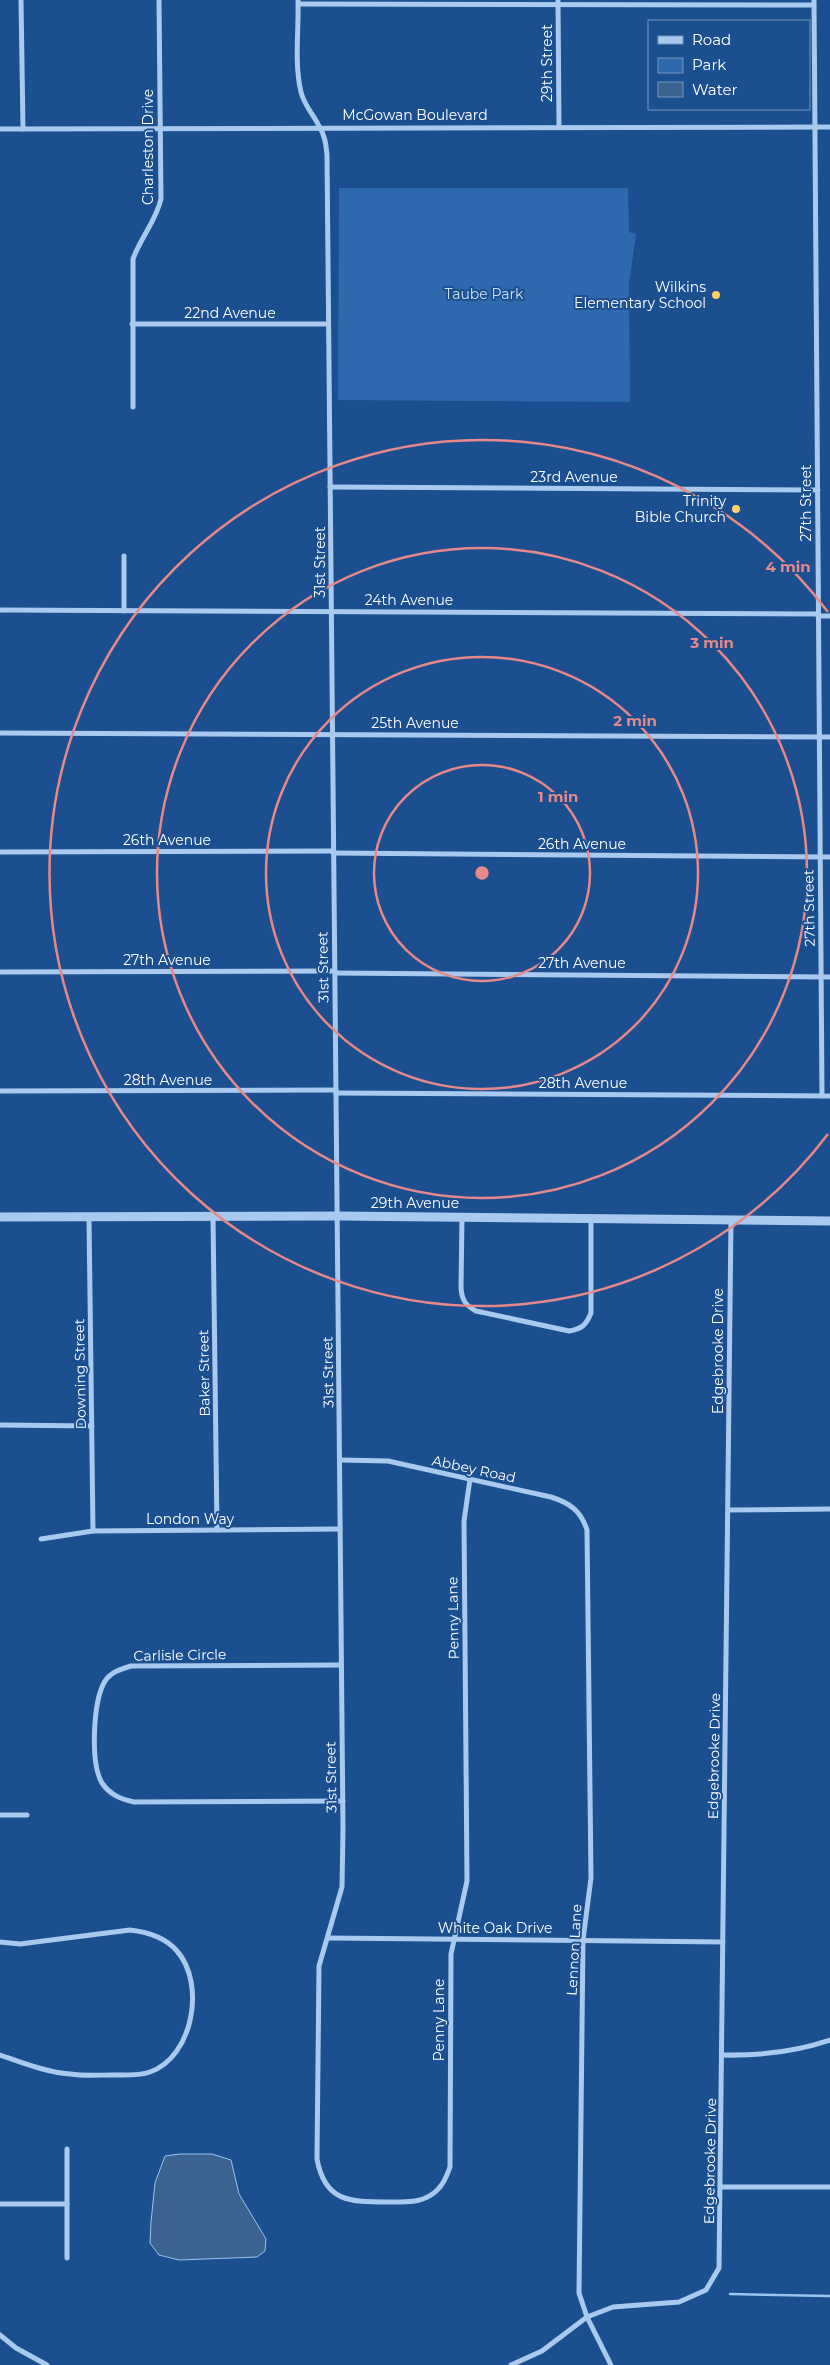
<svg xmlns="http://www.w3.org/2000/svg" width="830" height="2365" font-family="Montserrat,sans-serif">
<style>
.green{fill:#2e69ad}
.water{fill:#3c6290;stroke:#9cc4f0}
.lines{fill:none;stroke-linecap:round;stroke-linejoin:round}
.stream{stroke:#9cc4f0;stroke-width:2.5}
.minor{stroke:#a9c9ee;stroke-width:5}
.tertiary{stroke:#a9c9ee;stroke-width:9}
.ring{fill:none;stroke:#e88989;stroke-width:2.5}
.poi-dot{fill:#ffd166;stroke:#1b4f8f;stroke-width:2}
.labels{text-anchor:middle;stroke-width:4;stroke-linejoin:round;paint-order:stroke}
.street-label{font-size:14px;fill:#fff;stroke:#1b4f8f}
.poi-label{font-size:14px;fill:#fff;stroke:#1b4f8f;text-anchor:end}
.park-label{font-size:14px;fill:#cfe3fa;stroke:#1b4f8f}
.centre{fill:#e88989;stroke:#1b4f8f;stroke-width:2.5}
.ring-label{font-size:15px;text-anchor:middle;font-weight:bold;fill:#e88989;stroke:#1b4f8f;stroke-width:4;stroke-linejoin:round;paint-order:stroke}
</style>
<rect width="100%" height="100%" fill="#1b4f8f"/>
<polygon class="green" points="339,188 628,188 629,232 636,234 629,284 630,402 338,400"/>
<polygon class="water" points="180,2154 212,2154 231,2160 239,2194 266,2239 265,2251 257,2257 179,2260 159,2255 150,2243 151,2222 155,2183 165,2156"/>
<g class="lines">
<polyline class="stream" points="730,2294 830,2296"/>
<g class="minor">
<polyline points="21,0 23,129"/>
<path d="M298 0C299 30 294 63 301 92 304 105 313 114 319 126 325 135 326 145 327 155L343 1828 342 1887 319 1966 317 2159C325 2203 351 2202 390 2202 403 2202 419 2203 431 2195 442 2188 446 2178 450 2167L451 1954 467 1881 464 1521 470 1479"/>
<polyline points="558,0 559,127"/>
<polyline points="814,0 822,1096"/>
<polyline points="299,4 814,5"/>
<polyline points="0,129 830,127"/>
<polyline points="132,324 328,324"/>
<path d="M133 407V259C141 237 156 221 161 199L159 0"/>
<polyline points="330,487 818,490"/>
<polyline points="124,556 124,611"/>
<polyline points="0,610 818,614"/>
<polyline points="818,616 830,616"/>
<polyline points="0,733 830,737"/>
<polyline points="0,852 333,851"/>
<polyline points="333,853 830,857"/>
<polyline points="0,972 335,971"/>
<polyline points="335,973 830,977"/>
<polyline points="0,1091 336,1090"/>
<polyline points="336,1093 830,1096"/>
<polyline points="213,1216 217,1530"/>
<polyline points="89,1217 93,1531"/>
<path d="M462 1217 461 1288C462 1300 465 1305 476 1311L569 1331C582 1329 586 1325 591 1313V1218"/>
<polyline points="0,1425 92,1426"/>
<path d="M340 1460 388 1461 551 1497C570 1503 581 1511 587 1530L591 1878 583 1940 579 2293 587 2317 611 2365"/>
<polyline points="728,1510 830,1509"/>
<polyline points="41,1539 93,1531 340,1529"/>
<path d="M341 1665 131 1666C121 1669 111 1672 105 1681 93 1701 90 1763 102 1783 110 1795 121 1799 134 1802L343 1801"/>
<polyline points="0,1815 27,1815"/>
<polyline points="328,1938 723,1942"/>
<path d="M0 1942 20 1944 130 1930C148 1932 165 1937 177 1951 206 1984 193 2057 150 2072 139 2076 123 2075 112 2075 98 2075 84 2076 70 2074 46 2072 23 2063 0 2055"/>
<path d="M722 2055C761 2056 794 2052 830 2040"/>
<polyline points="67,2149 67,2258"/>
<polyline points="721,2187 830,2187"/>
<polyline points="0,2204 67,2204"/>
<polyline points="0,2335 16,2348 47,2365"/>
<polyline points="511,2365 542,2351 587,2317 613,2307 679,2302 706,2290 719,2268 731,1220"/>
</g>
<polyline class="tertiary" points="0,1217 338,1216 830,1221"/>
</g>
<g class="ring">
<circle cx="482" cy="873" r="108"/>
<circle cx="482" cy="873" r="216"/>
<circle cx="482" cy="873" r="325"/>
<path d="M828 1134A433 433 0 1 1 828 612"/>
</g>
<g class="poi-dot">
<circle cx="716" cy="295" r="5"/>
<circle cx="736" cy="509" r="5"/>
</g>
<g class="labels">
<g class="street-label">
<text transform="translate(547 63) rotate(-90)" y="5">29th Street</text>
<text x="415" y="120">McGowan Boulevard</text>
<text transform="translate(148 147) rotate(-90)" y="5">Charleston Drive</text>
<text x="230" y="318">22nd Avenue</text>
<text x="574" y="482">23rd Avenue</text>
<text transform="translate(806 503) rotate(-90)" y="5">27th Street</text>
<text transform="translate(320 562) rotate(-90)" y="5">31st Street</text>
<text x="409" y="605">24th Avenue</text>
<text x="415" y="728">25th Avenue</text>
<text x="167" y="845">26th Avenue</text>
<text x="582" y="849">26th Avenue</text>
<text transform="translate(809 908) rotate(-91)" y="5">27th Street</text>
<text x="167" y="965">27th Avenue</text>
<text x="582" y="968">27th Avenue</text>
<text transform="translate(323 967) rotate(-91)" y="5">31st Street</text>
<text x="168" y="1085">28th Avenue</text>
<text x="583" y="1088">28th Avenue</text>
<text x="415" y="1208">29th Avenue</text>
<text transform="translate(718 1351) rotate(-90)" y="5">Edgebrooke Drive</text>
<text transform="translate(328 1372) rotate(-91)" y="5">31st Street</text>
<text transform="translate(204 1373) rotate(-91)" y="5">Baker Street</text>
<text transform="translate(80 1374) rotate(-91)" y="5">Downing Street</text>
<text transform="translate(474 1469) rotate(12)" y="5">Abbey Road</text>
<text x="190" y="1524">London Way</text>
<text transform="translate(453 1618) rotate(-91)" y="5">Penny Lane</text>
<text transform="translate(180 1655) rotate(-1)" y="5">Carlisle Circle</text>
<text transform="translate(714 1756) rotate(-89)" y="5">Edgebrooke Drive</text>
<text transform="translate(331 1777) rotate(-91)" y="5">31st Street</text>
<text x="495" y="1933">White Oak Drive</text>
<text transform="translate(574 1950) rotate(-87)" y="5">Lennon Lane</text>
<text transform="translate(439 2020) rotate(-90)" y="5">Penny Lane</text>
<text transform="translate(710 2161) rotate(-89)" y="5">Edgebrooke Drive</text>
</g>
<g class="poi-label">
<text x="706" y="292">Wilkins<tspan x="706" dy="16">Elementary School</tspan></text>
<text x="726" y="506">Trinity<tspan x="726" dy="16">Bible Church</tspan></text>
</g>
<g class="park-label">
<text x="484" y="299">Taube Park</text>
</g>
</g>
<circle cx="482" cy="873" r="8" class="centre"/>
<g class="ring-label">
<text x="788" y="572">4 min</text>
<text x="712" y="648">3 min</text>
<text x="635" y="726">2 min</text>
<text x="558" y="802">1 min</text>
</g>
<rect x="648" y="20" width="162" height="90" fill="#1b4f8f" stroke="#7695bc"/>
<rect x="658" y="36" width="25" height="8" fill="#a9c9ee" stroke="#7695bc"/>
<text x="692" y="45" font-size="15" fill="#ffffff">Road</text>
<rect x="658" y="58" width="25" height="15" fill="#2e69ad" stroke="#7695bc"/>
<text x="692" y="70" font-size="15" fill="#ffffff">Park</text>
<rect x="658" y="82" width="25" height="15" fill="#3c6290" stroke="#7695bc"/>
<text x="692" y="95" font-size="15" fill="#ffffff">Water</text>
</svg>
